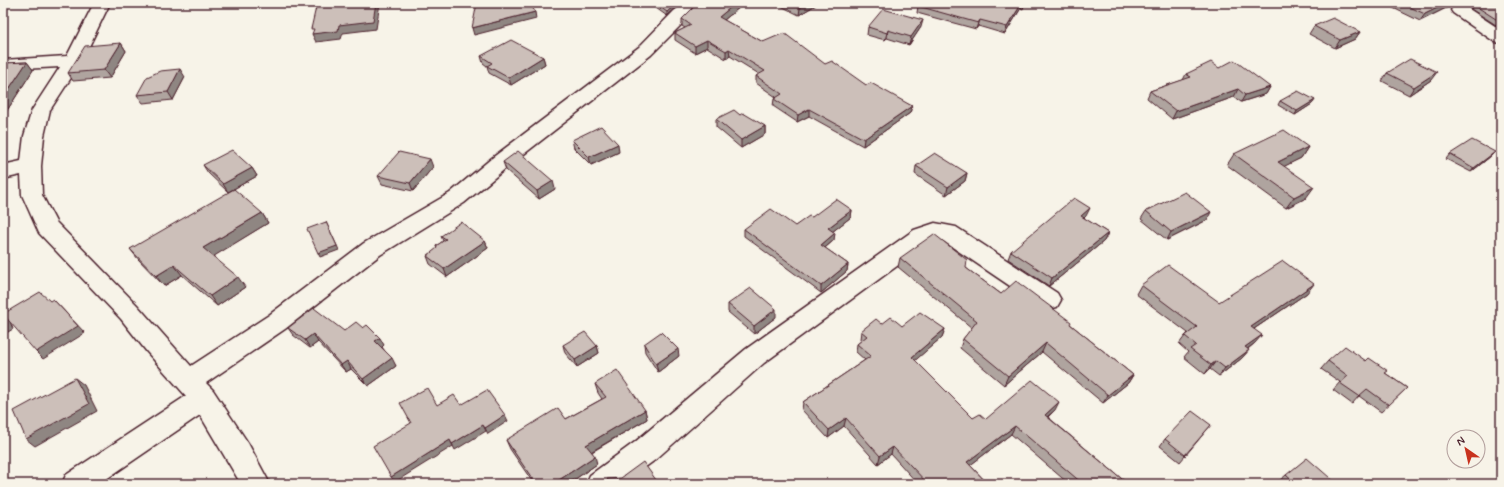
<svg xmlns="http://www.w3.org/2000/svg" width="1504" height="487" font-family="Mynerve,sans-serif">
<style>
.lines{fill:none;stroke-linecap:round;stroke-linejoin:round}
.minor-casing{stroke:#4a1f2b;stroke-width:3}
.minor{fill:#f7f3e8;fill-rule:evenodd}
.wall{fill:#afa49f;stroke:#4a1f2b}
.shaded-wall{fill:#8f8682;stroke:#4a1f2b}
.building{fill:#ccbfb9;stroke:#4a1f2b}
</style>
<rect width="100%" height="100%" fill="#f7f3e8"/>
<filter id="ink" filterUnits="userSpaceOnUse"><feTurbulence type="fractalNoise" baseFrequency=".025" numOctaves="2"/><feDisplacementMap in="SourceGraphic" scale="8" xChannelSelector="R" yChannelSelector="G"/><feConvolveMatrix kernelMatrix="1 2 1 2 8 2 1 2 1" color-interpolation-filters="sRGB"/></filter>
<g filter="url(#ink)">
<g class="lines">
<defs>
<g id="minor">
<polygon points="94,3 110,3 82,61 50,110 44,136 41,166 42,195 56,222 137,305 191,366 269,315 364,243 450,193 492,158 639,47 674,11 685,3 703,3 651,55 506,168 464,203 380,255 285,329 206,383 213,390 248,443 270,484 241,484 200,415 99,484 62,484 66,475 186,396 147,352 121,319 39,233 22,195 21,175 3,179 3,165 21,161 24,136 32,110 60,67 3,70 3,60 67,56"/>
<polygon points="1456,3 1473,3 1469,9 1501,30 1501,43 1495,42 1453,13 1451,10"/>
<polygon points="935,223 956,227 1057,293 1061,300 1057,307 1049,309 1041,307 942,240 936,239 930,242 764,363 655,460 622,484 586,484 590,475 635,442 746,349 914,230"/>
</g>
</defs>
<use href="#minor" class="minor-casing"/>
<use href="#minor" class="minor"/>
</g>
<g class="wall">
<polygon points="649,3 680,3 680,4 667,16"/>
<polygon points="699,3 745,3 724,20 763,42 825,64 866,85 912,106 910,113 863,146 809,116 797,122 773,106 774,99 776,97 756,83 756,76 759,74 730,56 726,59 707,47 695,53 675,40 675,33 685,28 682,26 682,19"/>
<polygon points="777,3 819,3 799,15 777,4"/>
<polygon points="921,3 1025,3 1023,9 1021,8 1005,34 978,26 976,29 917,13 918,6"/>
<polygon points="1390,3 1453,3 1452,5 1420,21 1389,6"/>
<polygon points="1475,3 1501,5 1501,24 1496,25 1471,9"/>
<polygon points="1314,26 1360,32 1355,39 1335,48 1309,34"/>
<polygon points="868,27 921,27 909,45 887,38 885,40 867,35"/>
<polygon points="121,43 126,51 110,78 73,81 68,73"/>
<polygon points="481,56 543,57 545,64 511,85 489,73 487,66 483,63"/>
<polygon points="27,62 33,70 6,112 3,113 3,63"/>
<polygon points="1219,68 1270,87 1266,94 1241,102 1234,97 1172,119 1147,98 1150,91 1183,80 1186,74"/>
<polygon points="1387,73 1431,80 1409,95 1382,81"/>
<polygon points="185,77 173,100 143,103 137,95"/>
<polygon points="1315,100 1312,104 1295,115 1278,105 1280,101"/>
<polygon points="740,115 765,126 765,134 741,148 716,127 716,119"/>
<polygon points="572,140 619,152 591,165 574,148"/>
<polygon points="1308,147 1301,158 1284,166 1306,198 1286,208 1227,165 1234,154"/>
<polygon points="1450,154 1491,156 1471,172 1446,159"/>
<polygon points="503,162 555,189 539,199 506,170"/>
<polygon points="203,165 252,168 257,176 228,192 208,173"/>
<polygon points="916,166 967,173 965,181 946,195 915,174"/>
<polygon points="433,167 413,191 382,184 378,176"/>
<polygon points="852,210 851,217 832,232 834,240 825,248 848,264 847,271 821,293 744,236 744,229 795,226 812,217"/>
<polygon points="1146,211 1207,220 1167,240 1141,219"/>
<polygon points="262,213 268,223 213,256 245,287 217,306 182,275 164,286 138,259 130,249"/>
<polygon points="1086,216 1084,218 1108,233 1104,241 1049,286 1008,259 1011,251"/>
<polygon points="441,236 485,241 488,248 447,277 430,264 427,256 437,249 436,246 443,241"/>
<polygon points="900,258 966,268 1001,294 1070,324 1133,375 1128,383 1103,403 1042,352 1004,385 960,348 963,339 972,328 898,267"/>
<polygon points="1141,285 1219,302 1307,293 1254,329 1255,343 1248,349 1249,350 1242,358 1219,376 1210,369 1205,374 1184,357 1188,352 1179,344 1185,336 1188,333 1136,294"/>
<polygon points="728,304 776,317 754,334 728,312"/>
<polygon points="882,324 902,326 945,329 942,337 915,360 973,418 986,419 1055,410 1048,417 1128,484 1069,484 1011,434 970,465 988,484 918,484 891,454 878,464 844,426 828,438 802,410 803,402 865,360 856,352 857,344 862,340 860,339 861,331"/>
<polygon points="288,328 344,331 363,328 384,345 382,347 396,366 368,386 351,369 346,372 318,342 310,348 293,335"/>
<polygon points="644,344 679,356 658,372 645,352"/>
<polygon points="563,345 597,346 599,353 577,367 565,353"/>
<polygon points="1328,361 1366,361 1385,373 1407,388 1381,412 1359,396 1352,404 1333,390 1340,382 1321,369"/>
<polygon points="595,384 645,410 647,419 592,452 597,464 568,484 534,484 510,449 506,440 566,419 602,399 598,393"/>
<polygon points="1211,425 1180,462 1160,446 1165,439"/>
<polygon points="1286,475 1337,484 1281,484 1279,481"/>
</g>
<g class="shaded-wall">
<polygon points="376,3 380,3 376,29 343,33 341,39 316,42 312,34 339,25"/>
<polygon points="677,3 680,3 680,4 667,16 667,12"/>
<polygon points="736,3 745,3 719,24 719,17"/>
<polygon points="807,3 819,3 799,15 800,8"/>
<polygon points="1022,3 1021,8 1005,34 1007,27"/>
<polygon points="1447,3 1453,3 1452,5 1420,21 1425,14"/>
<polygon points="535,12 536,19 474,35 472,28"/>
<polygon points="923,20 921,27 909,45 911,37"/>
<polygon points="980,20 978,26 976,29 978,23"/>
<polygon points="1499,21 1501,21 1501,24 1496,25"/>
<polygon points="888,30 887,38 885,40 887,33"/>
<polygon points="1360,32 1355,39 1335,48 1340,40"/>
<polygon points="707,40 707,47 695,53 695,46"/>
<polygon points="121,43 126,51 110,78 104,70"/>
<polygon points="729,49 730,56 726,59 726,51"/>
<polygon points="543,57 545,64 511,85 509,78"/>
<polygon points="27,62 33,70 6,112 3,109 3,98"/>
<polygon points="180,69 185,77 173,100 168,92"/>
<polygon points="1437,72 1431,80 1409,95 1414,87"/>
<polygon points="1270,87 1266,94 1241,102 1245,95"/>
<polygon points="1238,89 1234,97 1172,119 1176,111"/>
<polygon points="1315,100 1312,104 1295,115 1297,111"/>
<polygon points="912,106 910,113 863,146 864,139"/>
<polygon points="809,109 809,116 797,122 798,115"/>
<polygon points="765,126 765,134 741,148 741,140"/>
<polygon points="618,144 619,152 591,165 589,157"/>
<polygon points="1308,147 1301,158 1271,173 1278,162"/>
<polygon points="1495,152 1491,156 1471,172 1474,168"/>
<polygon points="430,159 433,167 413,191 410,183"/>
<polygon points="252,168 257,176 228,192 223,184"/>
<polygon points="967,173 965,181 946,195 948,187"/>
<polygon points="553,181 555,189 539,199 537,191"/>
<polygon points="1314,187 1306,198 1286,208 1294,197"/>
<polygon points="1090,208 1086,216 1078,224 1081,216"/>
<polygon points="852,210 851,217 827,236 828,228"/>
<polygon points="1211,212 1207,220 1167,240 1171,232"/>
<polygon points="262,213 268,223 211,258 203,248"/>
<polygon points="326,222 339,250 320,257 318,253"/>
<polygon points="835,233 834,240 820,252 821,245"/>
<polygon points="1108,233 1104,241 1049,286 1052,278"/>
<polygon points="485,241 488,248 447,277 444,269"/>
<polygon points="848,264 847,271 821,293 821,286"/>
<polygon points="174,265 182,275 164,286 156,276"/>
<polygon points="238,277 245,287 217,306 210,296"/>
<polygon points="1314,284 1307,293 1245,335 1251,327"/>
<polygon points="53,299 85,333 43,359 36,352"/>
<polygon points="3,304 13,329 3,335"/>
<polygon points="776,309 776,317 754,334 754,326"/>
<polygon points="945,329 942,337 910,365 912,357"/>
<polygon points="313,334 318,342 310,348 305,340"/>
<polygon points="1262,335 1255,343 1239,355 1245,347"/>
<polygon points="380,338 384,345 380,349 375,341"/>
<polygon points="1046,343 1042,352 1004,385 1008,376"/>
<polygon points="597,346 599,353 577,367 575,360"/>
<polygon points="678,349 679,356 658,372 656,364"/>
<polygon points="1249,350 1242,358 1219,376 1225,368"/>
<polygon points="392,358 396,366 368,386 363,379"/>
<polygon points="347,361 351,369 346,372 341,365"/>
<polygon points="1216,361 1210,369 1205,374 1211,365"/>
<polygon points="1133,375 1128,383 1103,403 1108,395"/>
<polygon points="75,378 84,385 97,411 35,446 26,439"/>
<polygon points="1059,402 1055,410 1041,422 1045,415"/>
<polygon points="645,410 647,419 589,453 586,445"/>
<polygon points="505,415 508,421 488,434 485,428"/>
<polygon points="846,418 844,426 828,438 829,430"/>
<polygon points="483,425 486,431 455,450 452,444"/>
<polygon points="1015,426 1011,434 964,470 967,462"/>
<polygon points="450,440 453,446 395,482 391,477"/>
<polygon points="893,447 891,454 878,464 880,456"/>
<polygon points="595,456 597,464 568,484 553,484"/>
</g>
<g class="building">
<polygon points="317,3 376,3 373,21 339,25 338,31 312,34 314,29 311,29"/>
<polygon points="477,3 530,3 535,12 472,28"/>
<polygon points="654,3 677,3 667,12"/>
<polygon points="699,3 736,3 719,17 763,42 784,33 825,64 832,61 866,85 871,83 912,106 864,139 809,109 798,115 774,99 782,94 756,76 765,71 729,49 726,51 707,40 695,46 675,33 691,25 682,19 694,7"/>
<polygon points="791,3 807,3 800,8"/>
<polygon points="921,3 1022,3 1007,27 980,20 978,23 918,6"/>
<polygon points="1401,3 1447,3 1425,14"/>
<polygon points="1475,3 1497,3 1501,5 1501,21 1499,21 1474,5"/>
<polygon points="883,9 923,20 911,37 888,30 887,33 868,27"/>
<polygon points="1333,18 1360,32 1340,40 1314,26"/>
<polygon points="511,40 543,57 509,78 487,66 492,63 481,56"/>
<polygon points="121,43 104,70 68,73 85,46"/>
<polygon points="1410,59 1437,72 1414,87 1387,73"/>
<polygon points="1234,60 1270,87 1245,95 1238,89 1176,111 1150,91 1191,77 1186,74 1211,62 1219,68"/>
<polygon points="27,62 3,98 3,63"/>
<polygon points="180,69 168,92 137,95 147,77 160,71"/>
<polygon points="1298,91 1315,100 1297,111 1280,101"/>
<polygon points="734,110 740,115 743,113 765,126 741,140 716,119"/>
<polygon points="601,126 618,144 589,157 572,140"/>
<polygon points="1284,130 1308,147 1278,162 1314,187 1294,197 1234,154"/>
<polygon points="1472,140 1495,152 1474,168 1450,154"/>
<polygon points="232,150 252,168 223,184 203,165"/>
<polygon points="518,151 553,181 537,191 503,162"/>
<polygon points="399,152 430,159 410,183 378,176"/>
<polygon points="935,153 967,173 948,187 916,166"/>
<polygon points="234,189 262,213 203,248 238,277 210,296 174,265 156,276 130,249"/>
<polygon points="1185,192 1211,212 1171,232 1146,211"/>
<polygon points="1074,198 1090,208 1081,216 1108,233 1052,278 1011,251"/>
<polygon points="836,199 852,210 828,228 835,233 821,245 848,264 821,286 744,229 771,209 795,226 809,216 812,217"/>
<polygon points="326,222 337,246 318,253 307,229"/>
<polygon points="461,222 485,241 444,269 427,256 437,248 436,246 446,239 441,236"/>
<polygon points="934,234 967,260 966,268 1001,294 1016,281 1071,322 1070,324 1133,375 1108,395 1046,343 1008,376 963,339 977,321 900,258"/>
<polygon points="1283,261 1314,284 1251,327 1262,335 1245,347 1249,350 1225,368 1216,361 1211,365 1190,349 1196,345 1185,336 1197,327 1141,285 1168,265 1219,302"/>
<polygon points="751,288 776,309 754,326 728,304"/>
<polygon points="40,292 50,301 53,299 78,326 36,352 3,314"/>
<polygon points="314,308 344,331 356,322 363,328 367,325 380,338 375,341 392,358 363,379 347,361 341,365 313,334 305,340 288,328"/>
<polygon points="920,312 945,329 912,357 973,418 980,414 986,419 1032,380 1059,402 1045,415 1128,484 1083,484 1015,426 967,462 988,484 928,484 893,447 880,456 846,418 829,430 803,402 871,356 857,344 867,336 861,331 876,319 882,324 891,317 902,326"/>
<polygon points="3,314 7,324 3,326"/>
<polygon points="585,332 597,346 575,360 563,345"/>
<polygon points="661,332 678,349 656,364 644,344"/>
<polygon points="1345,346 1366,361 1369,358 1388,371 1385,373 1407,388 1389,405 1367,389 1359,396 1340,383 1348,376 1328,361"/>
<polygon points="617,370 645,410 586,445 595,456 553,484 536,484 506,440 558,408 566,419 606,397 595,384"/>
<polygon points="75,378 89,404 26,439 14,411"/>
<polygon points="427,388 437,405 454,395 461,405 487,390 505,415 485,428 483,425 452,444 450,440 391,477 373,446 411,423 400,403"/>
<polygon points="1192,411 1211,425 1185,455 1165,439"/>
<polygon points="1307,458 1337,484 1296,484 1286,475"/>
<polygon points="643,462 659,484 611,484 607,479 621,478"/>
</g>
</g>
<rect width="1504" height="487" fill="none" stroke="#f7f3e8" stroke-width="16"/>
<rect x="8" y="8" width="1488" height="471" fill="none" stroke="#4a1f2b" stroke-width="1.5" filter="url(#ink)"/>
<g transform="translate(1466 449) rotate(326)"><circle r="19" fill="#f7f3e8" stroke="#b29e9c"/>
<path d="M0-3L7 15L0 10L-7 15Z" fill="#c8321e"/>
<text y="-6" font-size="11" font-weight="bold" text-anchor="middle" fill="#4a1f2b">N</text>
</g>
</svg>
